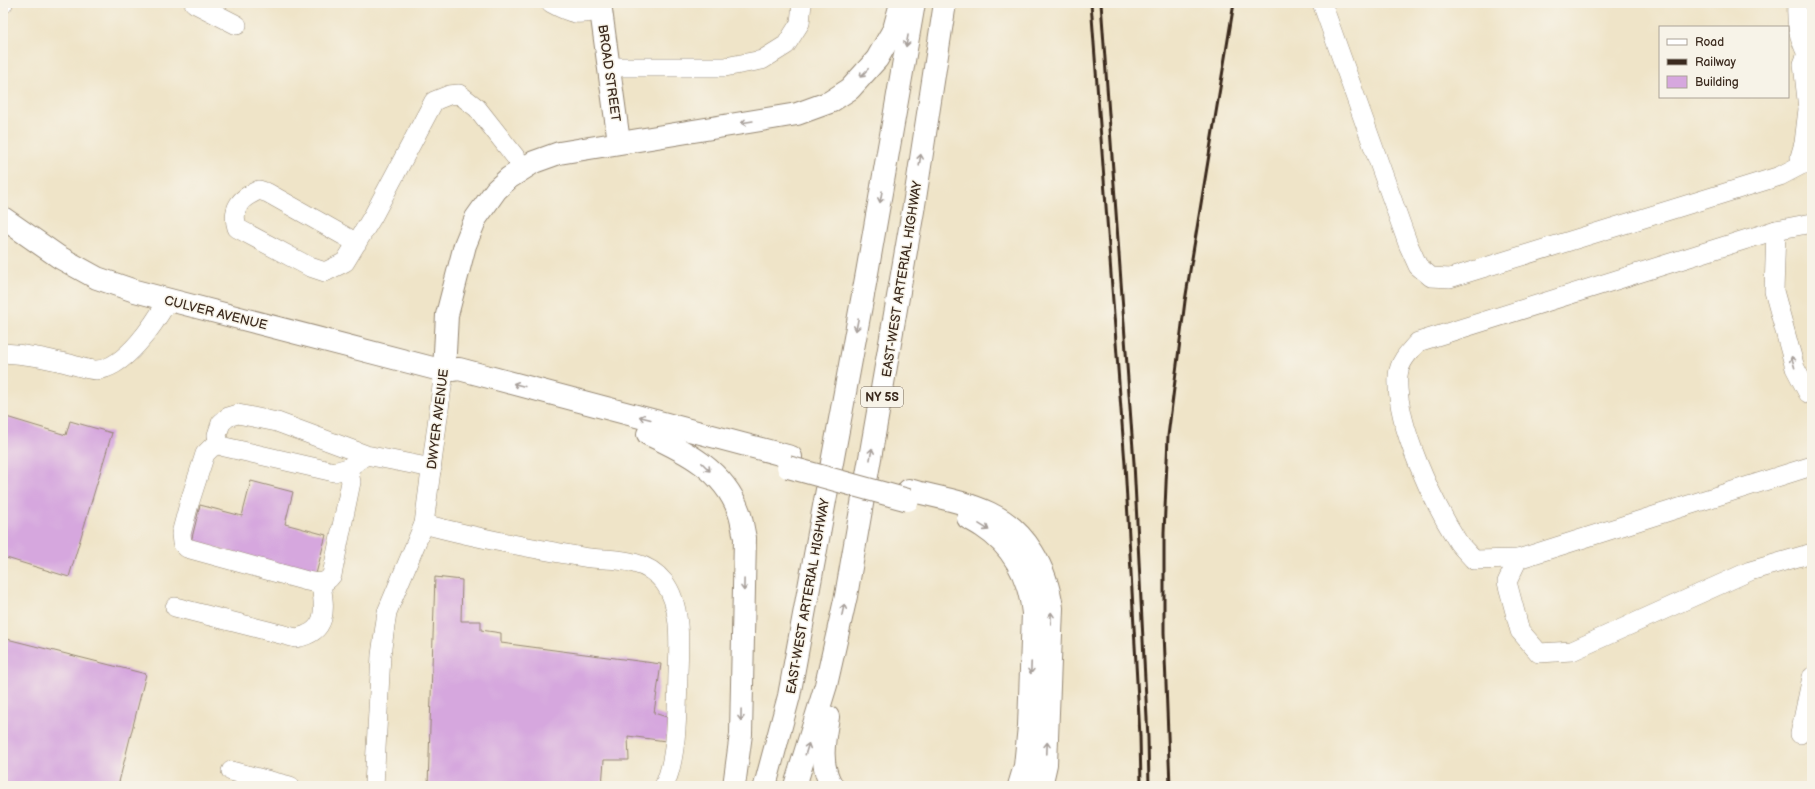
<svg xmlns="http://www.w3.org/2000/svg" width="1815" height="789" font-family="'Balsamiq Sans',sans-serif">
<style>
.building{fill:#d6a7de}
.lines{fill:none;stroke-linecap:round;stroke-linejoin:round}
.minor-casing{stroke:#958773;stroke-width:20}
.major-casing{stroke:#958773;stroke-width:24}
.minor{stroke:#fff;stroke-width:19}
.major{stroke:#fff;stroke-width:22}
.rail{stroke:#3b2a1e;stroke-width:3}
.major-bridge-casing{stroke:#958773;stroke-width:24;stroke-linecap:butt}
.major-bridge{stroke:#fff;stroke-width:22}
.oneway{stroke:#a79f9a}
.labels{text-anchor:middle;stroke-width:3;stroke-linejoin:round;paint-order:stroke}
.shield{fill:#f7f3e8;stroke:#73665b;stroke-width:1}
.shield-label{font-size:12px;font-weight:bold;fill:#3b2a1e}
.street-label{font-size:13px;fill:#3b2a1e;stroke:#f7f3e8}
</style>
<rect width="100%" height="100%" fill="#f7f3e8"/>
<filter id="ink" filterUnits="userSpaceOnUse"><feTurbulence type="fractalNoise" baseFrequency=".025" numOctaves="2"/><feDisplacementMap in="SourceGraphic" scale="8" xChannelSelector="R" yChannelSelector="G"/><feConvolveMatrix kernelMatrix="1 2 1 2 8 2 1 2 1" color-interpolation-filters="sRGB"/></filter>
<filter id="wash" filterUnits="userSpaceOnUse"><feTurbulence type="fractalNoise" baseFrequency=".012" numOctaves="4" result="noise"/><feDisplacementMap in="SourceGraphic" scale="16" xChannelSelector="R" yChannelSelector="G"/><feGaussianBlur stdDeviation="0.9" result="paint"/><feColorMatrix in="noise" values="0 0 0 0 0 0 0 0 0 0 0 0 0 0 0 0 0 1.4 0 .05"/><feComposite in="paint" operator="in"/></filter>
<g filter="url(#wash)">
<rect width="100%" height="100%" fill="#efe4c8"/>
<g id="blocks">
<g class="building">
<polygon points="3,416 66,435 70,421 112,433 69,577 3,557"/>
<polygon points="251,481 293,492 285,524 326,535 316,574 191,542 200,505 242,516"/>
<polygon points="435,577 462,580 461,621 481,621 481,630 501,633 501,643 661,664 654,713 670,718 666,741 628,736 629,760 604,760 602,786 428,786"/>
<polygon points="3,638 146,674 118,786 3,786"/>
</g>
</g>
</g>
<g filter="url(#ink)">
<use href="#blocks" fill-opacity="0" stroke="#958773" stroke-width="1"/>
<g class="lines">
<defs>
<g id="minor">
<polyline points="194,3 237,25"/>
<path d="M551 3C573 15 577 15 601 11"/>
<polyline points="1322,3 1408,244 1418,266 1431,277 1450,278 1780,176 1803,164"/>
<path d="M1797 3C1796 23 1798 36 1807 54"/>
<polyline points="3,4 3,3"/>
<polyline points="1812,51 1807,54 1803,64 1808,109 1804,143 1800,157 1803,164 1812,164"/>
<polyline points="609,67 725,67 762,60 786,45 800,23 802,3"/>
<polyline points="1776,230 1774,291 1795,368 1808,393 1812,395"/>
<path d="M357 243 268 193 259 190C241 198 231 207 237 228L310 267 325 272 345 262 373 216 434 101 449 95 459 94 477 108 524 168"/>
<path d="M3 353C26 354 44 358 66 363 75 365 87 370 96 370 125 369 155 323 168 300"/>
<path d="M219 444 211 448 205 454 189 504 181 534 182 543 187 548 307 581C318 583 325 585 332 575L351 482 348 468"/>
<polyline points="366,455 348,468 334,472 225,447 219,444 217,435 221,423 228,417 238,414 277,422 366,455 432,468"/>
<polyline points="1812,466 1518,559 1507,582 1520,631 1539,653 1572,651 1750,571 1812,553"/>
<path d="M424 524C476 538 530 548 583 557 600 560 618 558 634 563 646 566 656 572 664 582 682 605 679 645 678 673 677 705 678 757 664 786"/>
<path d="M1518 559 1474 560C1469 554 1462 548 1458 542 1433 502 1395 424 1398 376 1399 362 1409 352 1418 342L1776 230 1812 223"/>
<path d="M175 607 296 638C328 632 325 610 321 584"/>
<polyline points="1800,734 1812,677"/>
<polyline points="231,771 290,786"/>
<polyline points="374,786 381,655 387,612 424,524 444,371"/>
</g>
<g id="major">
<polyline points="600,3 619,142"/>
<polyline points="3,218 59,257 97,278 135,291 444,371 459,369 791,457"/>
<polyline points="444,371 447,315 465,245 476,218 496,190 509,178 534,162 559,153 797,114 830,102 850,89 877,59 894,29 901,3"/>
<path d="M648 434C685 451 724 470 739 512 742 520 743 530 745 538L741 734 734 786"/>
<path d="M909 490C935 497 964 501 989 513 1026 530 1047 569 1052 608L1046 764 1041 786"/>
<path d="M968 518C973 520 977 523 982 526 1013 546 1029 577 1033 613L1029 726 1025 766 1019 786"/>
<path d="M828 717C824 740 819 765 832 786"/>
<polyline points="765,786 789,696 867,273 914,3"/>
<polyline points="795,786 826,685 846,596 914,205 945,3"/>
</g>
</defs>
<use href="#minor" class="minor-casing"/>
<use href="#major" class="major-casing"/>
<use href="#minor" class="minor"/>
<use href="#major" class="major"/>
<g class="rail">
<polyline points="1091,3 1125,464 1140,736 1141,786"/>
<polyline points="1101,3 1134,463 1148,738 1149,786"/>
<polyline points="1170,786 1164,632 1164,533 1168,436 1185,301 1234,3"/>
</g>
<defs>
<polyline id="major-bridge" points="788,467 908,500"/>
</defs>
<use href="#major-bridge" class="major-bridge-casing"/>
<use href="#major-bridge" class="major-bridge"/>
</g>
<defs><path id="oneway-shaft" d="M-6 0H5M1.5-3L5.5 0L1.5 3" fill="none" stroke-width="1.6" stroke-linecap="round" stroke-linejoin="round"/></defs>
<g class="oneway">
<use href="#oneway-shaft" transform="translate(907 41) rotate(100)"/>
<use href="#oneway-shaft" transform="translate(864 73) rotate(134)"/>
<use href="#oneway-shaft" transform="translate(747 122) rotate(171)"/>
<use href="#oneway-shaft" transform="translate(920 160) rotate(-82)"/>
<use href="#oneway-shaft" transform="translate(881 197) rotate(100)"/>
<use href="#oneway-shaft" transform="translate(857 325) rotate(101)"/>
<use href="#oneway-shaft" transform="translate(1793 362) rotate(-106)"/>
<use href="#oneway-shaft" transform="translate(519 385) rotate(-165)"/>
<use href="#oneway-shaft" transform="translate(645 418) rotate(-165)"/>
<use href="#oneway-shaft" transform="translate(871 454) rotate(-80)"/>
<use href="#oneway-shaft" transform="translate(706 467) rotate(45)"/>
<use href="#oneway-shaft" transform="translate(984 527) rotate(32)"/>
<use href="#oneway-shaft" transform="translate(744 585) rotate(91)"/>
<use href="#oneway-shaft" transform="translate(843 610) rotate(-78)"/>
<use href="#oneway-shaft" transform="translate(1051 618) rotate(-88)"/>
<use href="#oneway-shaft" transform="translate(1031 668) rotate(92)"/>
<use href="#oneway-shaft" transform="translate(741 715) rotate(91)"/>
<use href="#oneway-shaft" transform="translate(1047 748) rotate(-88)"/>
<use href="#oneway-shaft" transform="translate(807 749) rotate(-73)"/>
</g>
</g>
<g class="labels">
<rect class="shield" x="861" y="387" width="42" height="20" rx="3"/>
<g class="shield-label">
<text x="882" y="401">NY 5S</text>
</g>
<g class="street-label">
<text transform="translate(610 73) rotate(82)" y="5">BROAD STREET</text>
<text transform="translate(901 279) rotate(-81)" y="5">EAST-WEST ARTERIAL HIGHWAY</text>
<text transform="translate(216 312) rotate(14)" y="5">CULVER AVENUE</text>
<text transform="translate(437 419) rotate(-83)" y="5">DWYER AVENUE</text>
<text transform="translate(807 596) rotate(-80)" y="5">EAST-WEST ARTERIAL HIGHWAY</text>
</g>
</g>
<rect width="1815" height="789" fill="none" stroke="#f7f3e8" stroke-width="16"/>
<rect x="1659" y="26" width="130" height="72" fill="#f7f3e8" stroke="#aca397"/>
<rect x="1667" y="39" width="20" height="6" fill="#ffffff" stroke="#aca397"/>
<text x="1695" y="46" font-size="12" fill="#3b2a1e">Road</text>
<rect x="1667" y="59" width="20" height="6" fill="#3b2a1e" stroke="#aca397"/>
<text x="1695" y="66" font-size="12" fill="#3b2a1e">Railway</text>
<rect x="1667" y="76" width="20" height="12" fill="#d6a7de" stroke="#aca397"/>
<text x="1695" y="86" font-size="12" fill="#3b2a1e">Building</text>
</svg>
